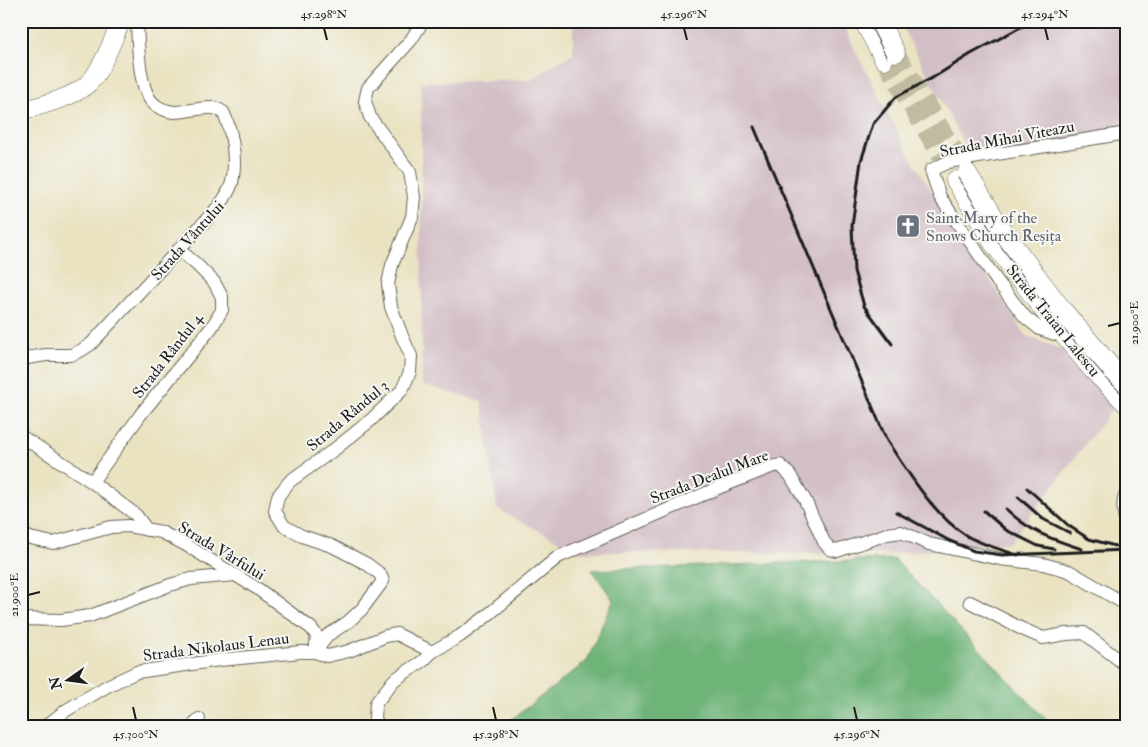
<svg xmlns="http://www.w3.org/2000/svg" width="1148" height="747" font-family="'IM FELL Double Pica',serif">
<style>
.industrial{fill:#d2bec5}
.forest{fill:#6eb479;stroke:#45684a}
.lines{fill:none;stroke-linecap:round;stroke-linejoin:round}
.secondary-tunnel{stroke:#c1bba1;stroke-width:18;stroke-dasharray:18 9;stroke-linecap:butt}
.street-casing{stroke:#646256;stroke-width:14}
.secondary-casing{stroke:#646256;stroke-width:19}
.street{stroke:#fff;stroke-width:12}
.secondary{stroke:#fff;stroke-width:18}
.tram{stroke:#1c1c1c;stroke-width:1}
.rail{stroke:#1c1c1c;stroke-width:3}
.ticks{fill:none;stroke:#1c1c1c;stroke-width:2}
.labels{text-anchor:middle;stroke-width:4;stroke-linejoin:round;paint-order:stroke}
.street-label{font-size:16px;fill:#1c1c1c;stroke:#f6f6f2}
.worship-label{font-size:16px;fill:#5b616d;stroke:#f6f6f2;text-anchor:start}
.neatline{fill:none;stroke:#1c1c1c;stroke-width:2}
.ticks-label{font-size:12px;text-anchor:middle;fill:#1c1c1c}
</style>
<rect width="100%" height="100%" fill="#f6f6f2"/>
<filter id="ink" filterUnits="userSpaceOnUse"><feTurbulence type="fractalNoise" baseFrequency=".02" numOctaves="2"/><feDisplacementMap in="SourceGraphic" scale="10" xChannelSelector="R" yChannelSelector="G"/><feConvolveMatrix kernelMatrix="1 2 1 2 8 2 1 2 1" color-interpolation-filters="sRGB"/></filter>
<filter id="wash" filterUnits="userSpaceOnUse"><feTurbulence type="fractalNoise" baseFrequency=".0096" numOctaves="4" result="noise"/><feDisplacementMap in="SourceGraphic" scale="20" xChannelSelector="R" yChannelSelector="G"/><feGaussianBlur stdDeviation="1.12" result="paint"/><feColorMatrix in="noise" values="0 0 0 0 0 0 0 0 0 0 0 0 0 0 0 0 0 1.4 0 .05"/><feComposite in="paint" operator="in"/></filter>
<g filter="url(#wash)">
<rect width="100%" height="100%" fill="#eae3c2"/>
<g class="industrial">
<polygon points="573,21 842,21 857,54 914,163 1026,336 1066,351 1117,403 1010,542 891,554 580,552 497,509 482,401 422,385 421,82 531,80 573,53"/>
<polygon points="899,21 1127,21 1127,133 972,159"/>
</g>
<polygon class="forest" points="894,559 1052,726 503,726 587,661 613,600 592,570"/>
</g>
<g filter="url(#ink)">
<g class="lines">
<g class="secondary-tunnel">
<polyline points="896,53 967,172"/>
<polyline points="884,60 955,180"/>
</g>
<defs>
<g id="street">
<polyline points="1061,333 1055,334 1040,329 1025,317 997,281 940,197 931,170 948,162 1127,133"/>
<path d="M21 359 46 355H71L82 350 91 344 220 205C226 196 232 187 233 177 236 156 232 130 223 112 220 110 216 108 212 108 200 107 187 112 174 112 166 111 159 109 153 103 138 88 138 42 137 21"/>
<polyline points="21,436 92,482 136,515 147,530"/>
<polyline points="92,482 141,414 212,327 222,310 222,297 214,282 196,264 179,250"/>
<path d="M1127 492C1120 503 1125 518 1127 530"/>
<polyline points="21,534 30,538 53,543 111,527 128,526 161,532 186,545 258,589 311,628 317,636 315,652"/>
<polyline points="970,602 1020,628 1043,638 1066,634 1084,633 1127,666"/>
<polyline points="21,619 61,620 90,616 170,585 191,579 235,575"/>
<polyline points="315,652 328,635 348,622 362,609 383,581 380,574 367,564 332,546 302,536 284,526 275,511 278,496 290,481 335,449 371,420 402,390 410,372 411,356 402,336 391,307 388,284 392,265 412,217 414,197 410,172 370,117 365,101 368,88 411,40 423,21"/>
<polyline points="46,726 65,711 109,685 137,672 220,660 301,652 315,652 327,656 349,651 386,636 397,634 432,652"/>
<polyline points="193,726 199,719"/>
<polyline points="378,726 375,718 376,703 394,680 423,661 432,652 460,636 483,619 558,557 718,488 771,467 780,465 790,475 805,500 824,542 830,549 837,551 887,534 901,532 929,544 1000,559 1043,564 1069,571 1127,605"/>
</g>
<g id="secondary">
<polyline points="863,21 884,60"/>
<polyline points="880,21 896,53"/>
<path d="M21 111C42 105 73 98 89 83 101 71 114 38 121 21"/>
<polyline points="967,172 1003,231 1063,310 1111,366 1127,382"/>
<polyline points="955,180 993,243 1050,319 1093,371 1127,405"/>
</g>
</defs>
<use href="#street" class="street-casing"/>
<use href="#secondary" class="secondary-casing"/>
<use href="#street" class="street"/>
<use href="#secondary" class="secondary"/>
<g class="tram">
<polyline points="868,21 887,58"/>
<polyline points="958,178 1000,245 1053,317 1106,378 1127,399"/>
</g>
<g class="rail">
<path d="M754 127 887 441C909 473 934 516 967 536 983 545 1002 550 1018 555"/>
<polyline points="892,344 864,306 854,271 852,226 861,161 873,124 896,97 934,77 971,54 1032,21"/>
<polyline points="1027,488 1069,526 1089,539 1115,546"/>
<polyline points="1018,497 1043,519 1070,533"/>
<path d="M1006 509C1030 532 1051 539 1082 549"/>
<polyline points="984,511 1006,530 1038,546 1054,549"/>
<polyline points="896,512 950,541 974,551 1002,555 1127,550"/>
</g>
</g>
</g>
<path class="ticks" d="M324 28 327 40M684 28 687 40M1045 28 1048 40M1108 326 1120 323M28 595 40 592M133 707 136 720M493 707 496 720M854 707 857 720"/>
<defs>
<symbol id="church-square" viewBox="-11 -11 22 22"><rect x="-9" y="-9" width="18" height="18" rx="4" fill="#6b7280" stroke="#f6f6f2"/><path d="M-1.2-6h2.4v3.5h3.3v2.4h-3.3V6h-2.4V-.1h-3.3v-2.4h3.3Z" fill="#fff"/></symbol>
</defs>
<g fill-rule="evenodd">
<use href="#church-square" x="894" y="212" width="28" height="28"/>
</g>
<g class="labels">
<g class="street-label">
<text transform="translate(1007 138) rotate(-11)" y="6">Strada Mihai Viteazu</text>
<text transform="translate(187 240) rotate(-48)" y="6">Strada Vântului</text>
<text transform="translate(1054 320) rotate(51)" y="6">Strada Traian Lalescu</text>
<text transform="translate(167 355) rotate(-52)" y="6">Strada Rândul 4</text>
<text transform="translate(347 415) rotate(-40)" y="6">Strada Rândul 3</text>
<text transform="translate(709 476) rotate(-21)" y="6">Strada Dealul Mare</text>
<text transform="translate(222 550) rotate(31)" y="6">Strada Vârfului</text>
<text transform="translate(216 646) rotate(-7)" y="6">Strada Nikolaus Lenau</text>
</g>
<g class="worship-label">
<text x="926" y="223">Saint Mary of the<tspan x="926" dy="18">Snows Church Reșița</tspan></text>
</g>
</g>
<rect width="1148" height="747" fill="none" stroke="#f6f6f2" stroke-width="55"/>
<g transform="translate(68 680) rotate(256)" stroke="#f6f6f2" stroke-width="4" paint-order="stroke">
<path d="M0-4L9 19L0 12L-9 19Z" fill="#1c1c1c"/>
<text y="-8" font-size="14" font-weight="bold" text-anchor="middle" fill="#1c1c1c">N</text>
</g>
<rect x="28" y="28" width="1092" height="692" class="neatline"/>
<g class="ticks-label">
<text x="324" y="18">45.298°N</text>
<text x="684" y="18">45.296°N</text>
<text x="1045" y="18">45.294°N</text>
<text transform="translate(1134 323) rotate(-90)" y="4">21.900°E</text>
<text transform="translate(14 595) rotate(-90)" y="4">21.900°E</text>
<text x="136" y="738">45.300°N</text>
<text x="496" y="738">45.298°N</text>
<text x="857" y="738">45.296°N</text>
</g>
</svg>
